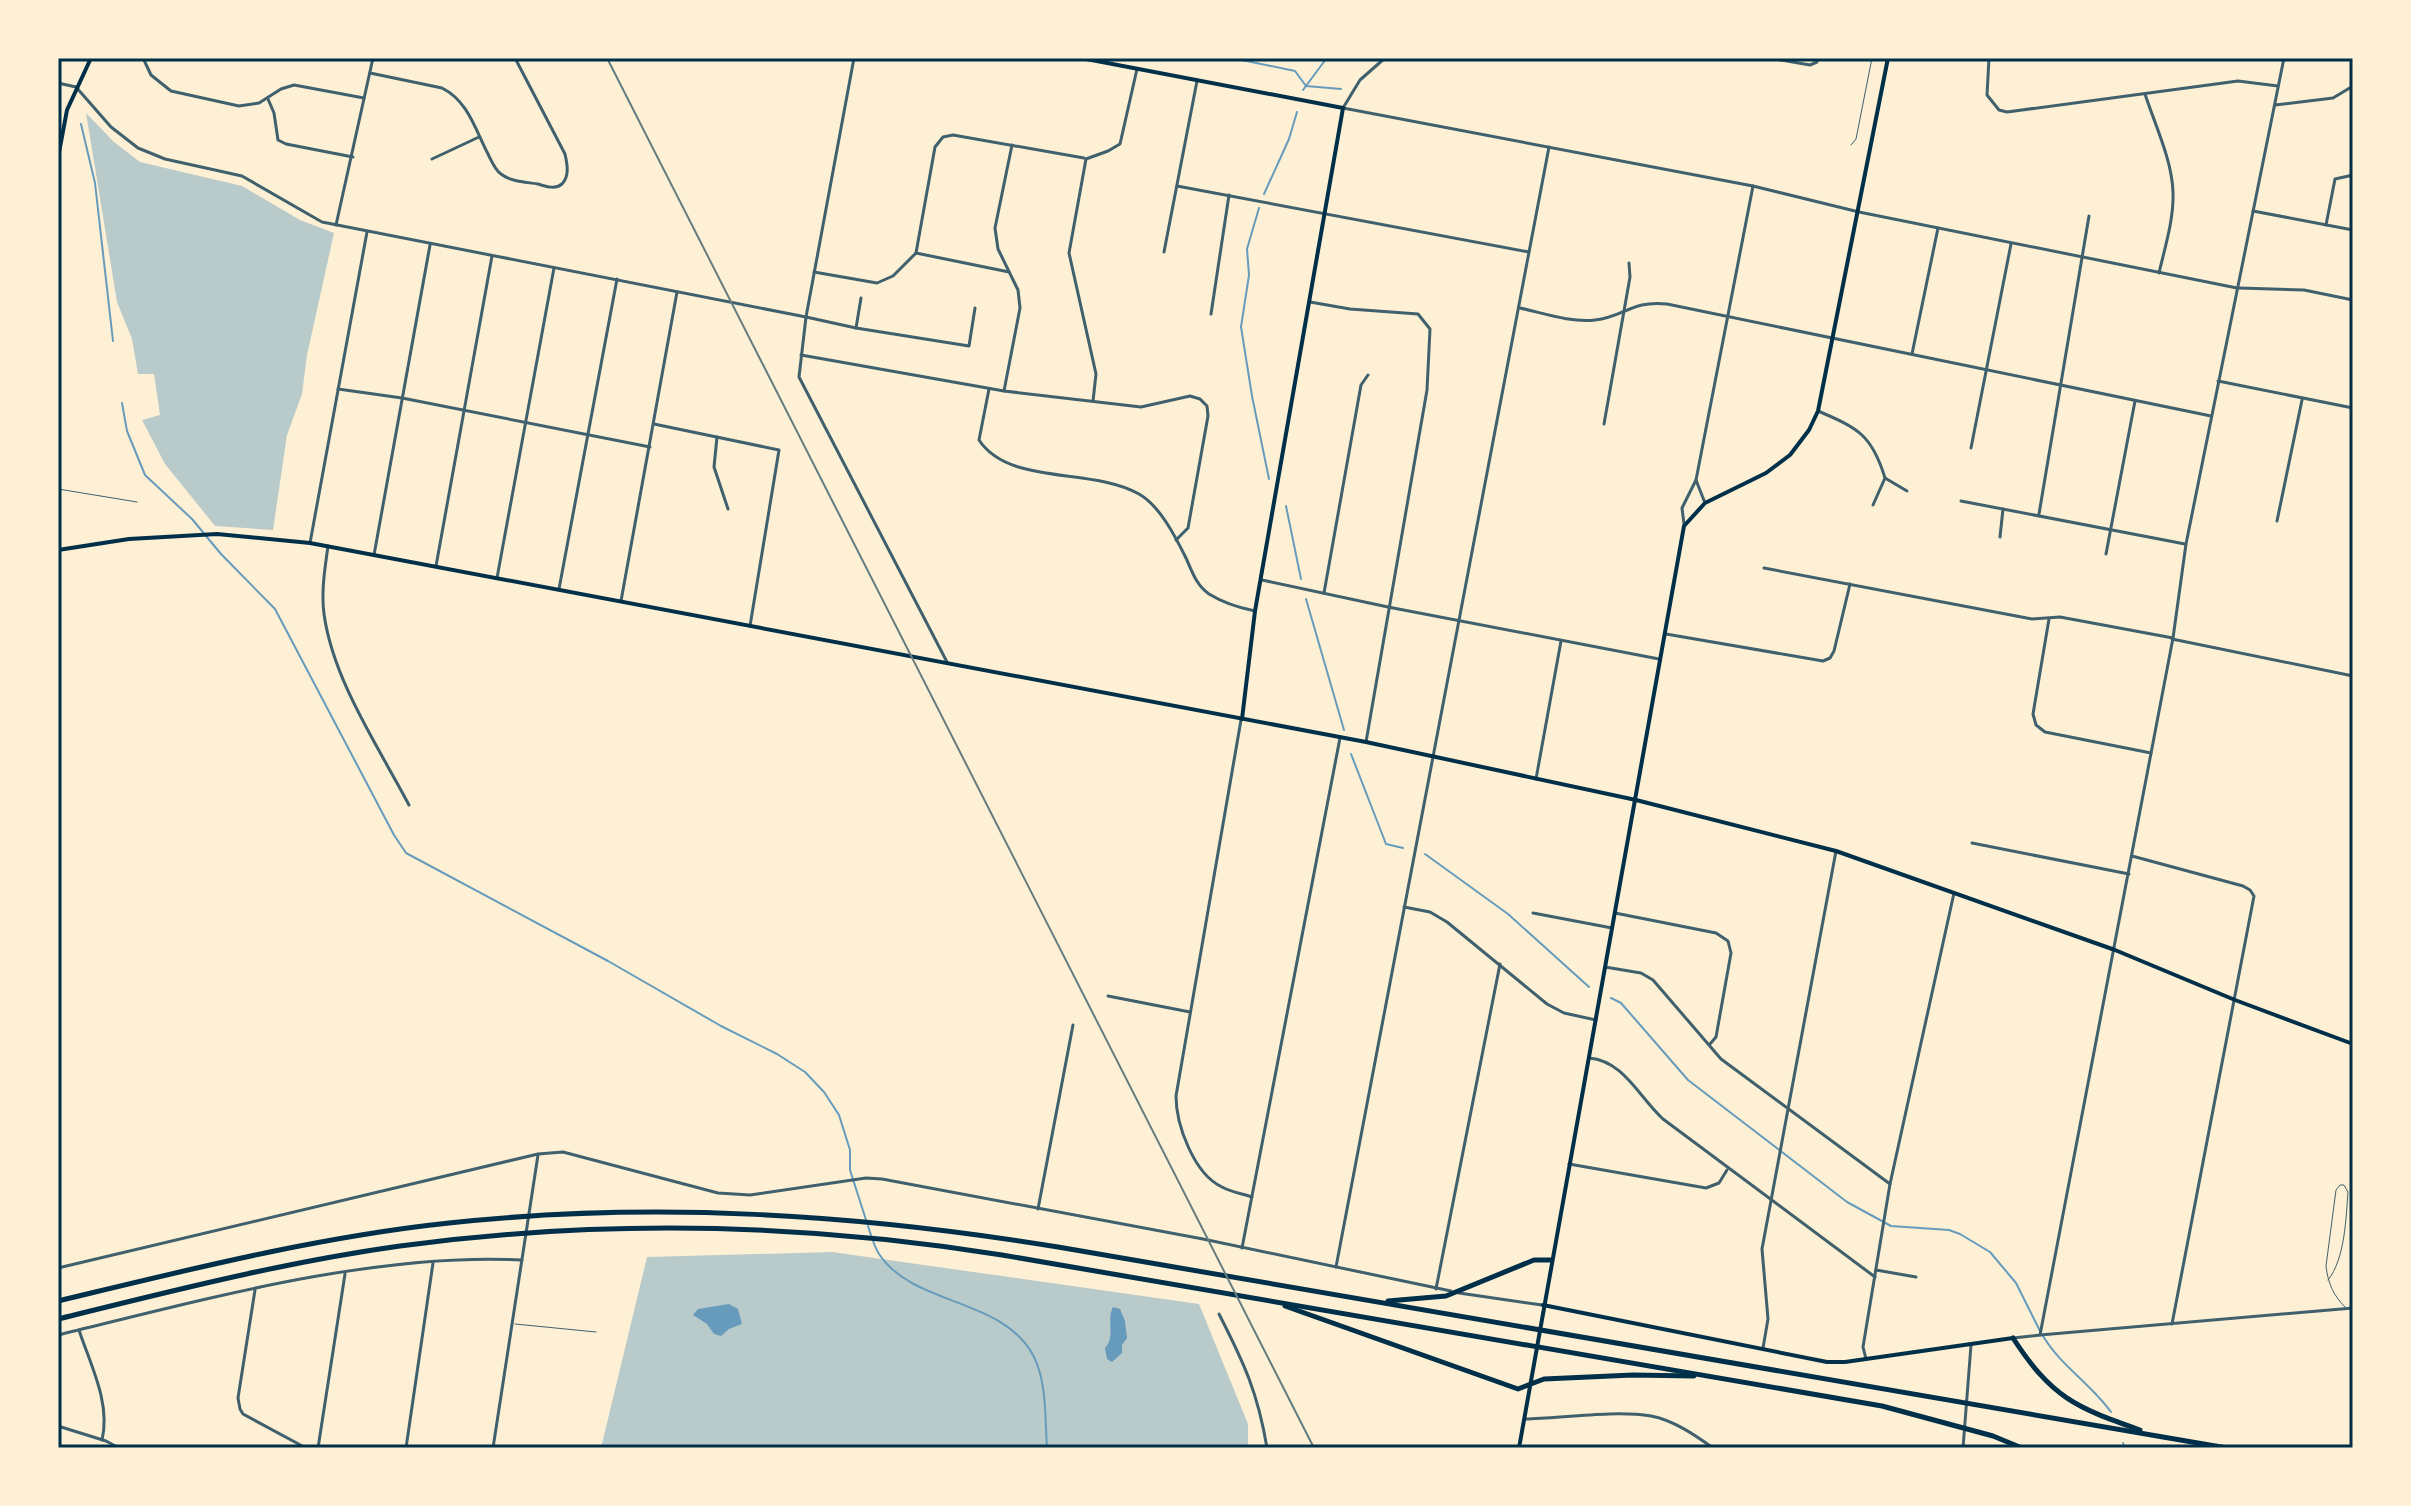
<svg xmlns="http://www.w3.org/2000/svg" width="2411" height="1506" font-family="Montserrat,sans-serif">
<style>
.green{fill:#b9caca}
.water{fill:#669bbc}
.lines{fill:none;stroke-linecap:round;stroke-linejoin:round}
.stream{stroke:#669bbc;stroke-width:2}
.service{stroke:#3f606c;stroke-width:1}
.minor{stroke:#3f606c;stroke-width:3}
.tertiary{stroke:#3f606c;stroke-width:3}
.secondary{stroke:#003049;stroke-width:4}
.primary{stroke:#003049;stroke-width:4}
.motorway{stroke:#003049;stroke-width:5}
.rail{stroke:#657d81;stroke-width:2}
.neatline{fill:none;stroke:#003049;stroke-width:3}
</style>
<rect width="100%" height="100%" fill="#fdf0d5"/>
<g class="green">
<polygon points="86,113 114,142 140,162 242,186 300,220 334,233 307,355 302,394 287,435 273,530 215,526 165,464 142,420 160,415 154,374 138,374 132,339 117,302"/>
<polygon points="832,1252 1199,1304 1248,1424 1248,1448 601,1448 647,1257"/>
</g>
<g class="water">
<polygon points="729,1304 738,1309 742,1324 729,1329 721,1336 714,1334 707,1324 693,1315 698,1309"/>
<path d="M1113 1307 1120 1309 1125 1321 1127 1338 1122 1345V1353L1112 1362 1107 1359 1105 1348C1116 1337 1106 1320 1113 1307Z"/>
</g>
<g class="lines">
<g class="stream">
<polyline points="73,58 73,59"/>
<polyline points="1232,58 1295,71 1306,86 1341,89"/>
<polyline points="1303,90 1326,59"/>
<polyline points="81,124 95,183 113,341"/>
<polyline points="1264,194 1289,139 1297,112"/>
<polyline points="1259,208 1247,249 1249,275 1241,327 1252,396 1269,479"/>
<polyline points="122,403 127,431 145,475 192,519 221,554 275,609 394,835 406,853 608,961 721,1026 777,1054 805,1072 824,1092 839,1115 850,1150 850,1170 866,1220"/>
<polyline points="1286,506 1301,579"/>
<polyline points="1306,599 1344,730"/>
<polyline points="1351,754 1386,844 1403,848"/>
<polyline points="1425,854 1508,914 1589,987"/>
<polyline points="1611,998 1621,1003 1688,1080 1847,1202 1891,1226 1949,1230 1960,1234 1990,1252 2016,1283 2040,1331"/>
<path d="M868 1226C871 1235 874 1246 879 1254 914 1307 1004 1297 1034 1357 1047 1383 1045 1420 1047 1448"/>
<path d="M2043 1336C2061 1366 2091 1384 2111 1412"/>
<polyline points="2123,1443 2125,1448"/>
</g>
<g class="service">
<polyline points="1851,145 1856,139 1872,58"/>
<polyline points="58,489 137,502"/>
<path d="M2328 1280C2345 1259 2346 1218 2348 1192L2344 1185H2340L2336 1190 2326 1266C2328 1283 2333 1295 2345 1307"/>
<polyline points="515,1324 596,1332"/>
</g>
<g class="minor">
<polyline points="143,58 151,75 171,91 239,106 259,103 281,89 294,85 364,98"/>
<polyline points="1770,58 1810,65 1817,62 1818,58"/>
<polyline points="1989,58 1987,95 1999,110 2007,112 2238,81 2278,86"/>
<path d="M370 73 442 88C468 101 475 129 488 154 491 160 495 170 501 174 511 182 526 182 538 184 545 186 555 190 562 184 570 176 567 163 565 154L515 58"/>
<polyline points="58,83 76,87"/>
<path d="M2145 94C2155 125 2172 160 2173 192 2174 219 2165 247 2159 273"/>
<polyline points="268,99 274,113 278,140 286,144 353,157"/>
<polyline points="2275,105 2333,98 2353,86"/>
<polyline points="1343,108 1360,80 1385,58"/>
<polyline points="432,159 479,137"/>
<polyline points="1177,186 1529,252"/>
<polyline points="2253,211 2353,230"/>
<polyline points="336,225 373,58"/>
<polyline points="2326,225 2335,179 2353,175"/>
<polyline points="1164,252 1197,81"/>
<polyline points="916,253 935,147 943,137 953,135 1084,158"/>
<polyline points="916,253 1009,272"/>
<polyline points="814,272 877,283 893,276 916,253"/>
<polyline points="2239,288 2304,290 2353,300"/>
<polyline points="1310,302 1350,309 1418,314 1430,329 1427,390 1366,742"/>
<path d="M1520 308C1543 313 1571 323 1595 320 1625 317 1631 300 1667 304L2211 416"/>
<polyline points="1211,314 1229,195"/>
<polyline points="856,328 861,298"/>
<polyline points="1912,354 1938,228"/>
<polyline points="801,355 1004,391 1141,407 1190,396 1200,399 1207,406 1208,416 1188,528 1176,540"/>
<polyline points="2218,381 2353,408"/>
<polyline points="338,389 402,398 650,447"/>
<path d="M989 389 979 440C1009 486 1092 467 1139 494 1160 506 1175 536 1186 558 1192 571 1196 585 1209 594 1222 602 1240 608 1255 611"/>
<polyline points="1004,391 1020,308 1018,290 998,249 995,228 1012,145"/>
<polyline points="1093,401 1096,374 1069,253 1086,159 1108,151 1120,144 1137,69"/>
<path d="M1818 411C1858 428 1872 435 1885 478L1873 505"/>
<polyline points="654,424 779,450 750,626"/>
<polyline points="1604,424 1630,277 1629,263"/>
<polyline points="717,437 714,467 728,509"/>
<polyline points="1971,448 2011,244"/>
<polyline points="1885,478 1907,491"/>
<polyline points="1696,480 1753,186"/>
<polyline points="1961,501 2185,544"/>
<polyline points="2039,514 2089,216"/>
<polyline points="2277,521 2302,400"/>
<polyline points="1684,524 1682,508 1696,480 1705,503"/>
<polyline points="2000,537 2003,509"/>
<polyline points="310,543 367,232"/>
<path d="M328 546C325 568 321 591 324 614 333 680 378 746 409 805"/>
<polyline points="2106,554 2135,401"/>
<polyline points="374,555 430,245"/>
<polyline points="436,566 492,256"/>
<polyline points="1764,568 2032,619 2060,617 2173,638"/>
<polyline points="497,578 554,268"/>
<polyline points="1262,580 1388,607 1659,659"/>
<polyline points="559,589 617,279"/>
<polyline points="1324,593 1361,385 1368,375"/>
<polyline points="621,601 677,292"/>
<polyline points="2049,619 2033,714 2036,725 2045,732 2151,753"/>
<polyline points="1666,634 1823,661 1830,658 1834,651 1850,584"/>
<polyline points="2172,639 2353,676"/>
<polyline points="947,662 799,377 806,317 856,328 969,346 975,308"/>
<path d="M1241 720 1176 1096C1176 1125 1194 1174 1222 1187 1231 1192 1243 1194 1252 1197"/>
<polyline points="1536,779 1561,641"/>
<polyline points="1972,843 2129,874"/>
<polyline points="2132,856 2243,886 2250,890 2254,896 2172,1324"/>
<polyline points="1404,907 1430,912 1447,922 1547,1004 1564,1013 1596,1020"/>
<polyline points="1533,913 1612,928"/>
<polyline points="1615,913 1716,933 1728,941 1731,953 1716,1037 1710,1044"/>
<polyline points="1605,967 1641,973 1653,980 1721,1059 1890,1184"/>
<polyline points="1108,996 1190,1012"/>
<path d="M1589 1058C1624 1061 1638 1096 1663 1119L1875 1277"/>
<polyline points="1569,1164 1706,1188 1719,1183 1727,1170"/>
<polyline points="1038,1209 1073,1025"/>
<polyline points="1242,1248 1340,738"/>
<polyline points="1336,1267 1549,147"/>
<polyline points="1876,1270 1916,1277"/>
<polyline points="1436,1289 1500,964"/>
<polyline points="255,1290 238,1398 240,1409 243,1414 306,1448"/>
<path d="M1219 1314C1244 1363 1258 1393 1267 1448"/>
<path d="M79 1330C90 1364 111 1403 102 1440"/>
<path d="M58 1335C202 1300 374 1252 522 1260"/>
<polyline points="2040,1335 2353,1308"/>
<polyline points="1763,1348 1768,1319 1762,1249 1836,851"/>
<polyline points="1866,1359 1863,1347 1890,1184 1954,893"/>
<path d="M1525 1419C1562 1418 1615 1410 1651 1416 1673 1420 1695 1435 1713 1448"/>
<polyline points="58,1426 106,1441 119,1448"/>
<polyline points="318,1448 345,1274"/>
<polyline points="406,1448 433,1263"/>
<polyline points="1963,1448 1971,1345"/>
</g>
<g class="tertiary">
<polyline points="76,87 111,127 138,148 165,159 242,176 322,222 806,317 854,58"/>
<polyline points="1343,108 1753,186 1859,212 2237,288"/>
<polyline points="58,1268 538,1154 563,1152 718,1193 750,1195 866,1178 882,1179 1203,1239 1451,1291"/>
<polyline points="1459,1293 1542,1305"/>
<polyline points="2013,1338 2040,1335 2173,638 2186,544 2284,58"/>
<polyline points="493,1448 538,1155"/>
</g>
<g class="secondary">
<polyline points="1081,58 1343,108 1255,611 1242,719"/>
<polyline points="58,158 67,110 91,58"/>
<polyline points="1543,1305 1827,1362 1845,1362 2013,1338"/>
<polyline points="1519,1448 1684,526 1705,503 1766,473 1790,455 1809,430 1818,411 1888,58"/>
</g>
<polyline class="primary" points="58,550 129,539 217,534 310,543 1366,742 1636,800 1836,851 2115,950 2235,1000 2353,1044"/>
<g class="motorway">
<path d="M58 1301C187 1270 317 1237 449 1223 654 1201 856 1214 1058 1247L2227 1448"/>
<polyline points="1388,1301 1446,1296 1534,1260 1551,1260"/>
<polyline points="1285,1306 1518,1389 1544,1379 1633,1375 1694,1376"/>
<path d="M58 1319C171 1291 285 1262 400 1246 601 1219 803 1223 1002 1255L1882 1406 1993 1436 2022 1448"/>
<path d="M2013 1338C2052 1398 2075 1407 2140 1430"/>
</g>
<polyline class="rail" points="607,58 1314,1448"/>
</g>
<rect width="2411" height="1506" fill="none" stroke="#fdf0d5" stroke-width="120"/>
<rect x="60" y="60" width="2291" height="1386" class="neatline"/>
</svg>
